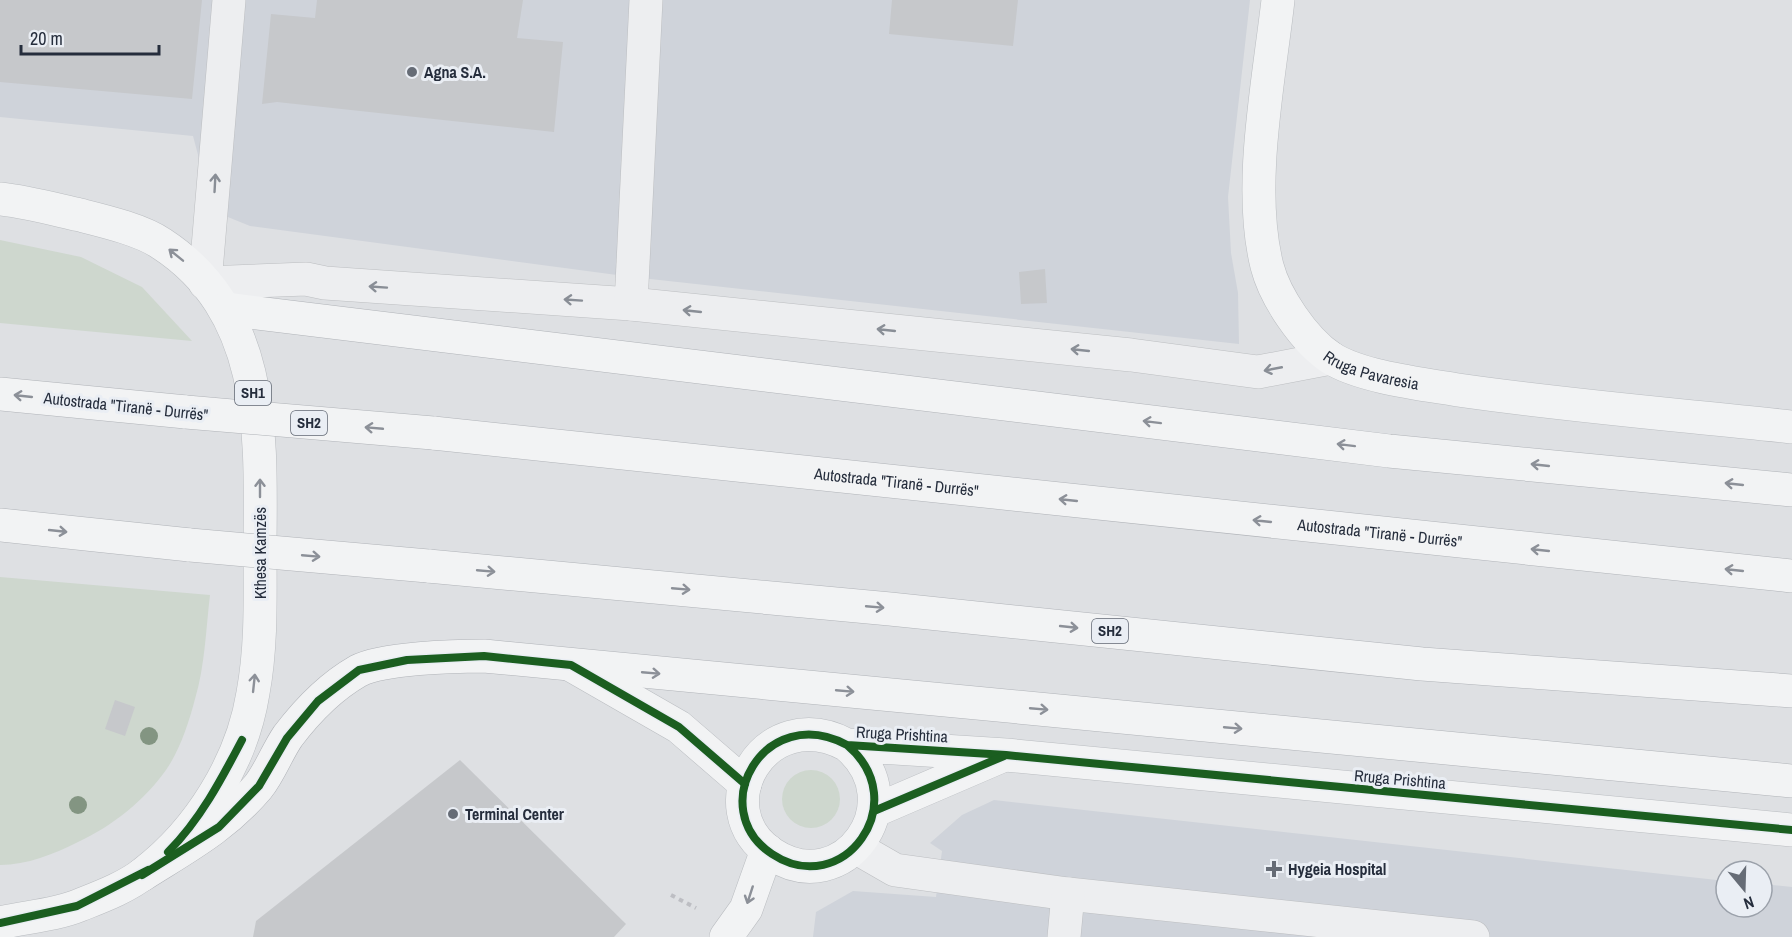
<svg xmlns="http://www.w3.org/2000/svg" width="1792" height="937" font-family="'Archivo Narrow',sans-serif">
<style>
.built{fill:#cfd3da}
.green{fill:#ced7ce}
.building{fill:#c6c8cb}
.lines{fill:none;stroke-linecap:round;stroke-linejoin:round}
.minor-casing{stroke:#bcbec1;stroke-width:34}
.major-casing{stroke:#babdc1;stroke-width:34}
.highway-casing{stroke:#b0b3b8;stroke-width:34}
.path{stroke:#bdbec3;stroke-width:4;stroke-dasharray:4.5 4.5;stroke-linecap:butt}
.minor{stroke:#edeef0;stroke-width:33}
.major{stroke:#f2f3f4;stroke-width:33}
.highway{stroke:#f2f3f4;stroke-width:33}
.highway-bridge-casing{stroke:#b0b3b8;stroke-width:34;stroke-linecap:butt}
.highway-bridge{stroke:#f2f3f4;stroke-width:33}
.cycleway-casing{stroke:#eaeef4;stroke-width:11}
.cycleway{stroke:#1b5e20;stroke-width:8}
.tree{fill:#839582}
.oneway{stroke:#898e96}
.oneway2{stroke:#8c9098}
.poi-dot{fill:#666c76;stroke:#eaeef4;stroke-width:2}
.labels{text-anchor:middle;stroke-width:6;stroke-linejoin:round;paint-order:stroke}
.shield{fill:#eaeef4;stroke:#606773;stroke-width:1.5}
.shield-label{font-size:15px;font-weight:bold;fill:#252d3c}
.poi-label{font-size:16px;font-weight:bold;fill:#252d3c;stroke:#eaeef4;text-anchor:start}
.street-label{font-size:16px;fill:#252d3c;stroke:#eaeef4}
</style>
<rect width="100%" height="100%" fill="#dee0e3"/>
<g class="built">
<polygon points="0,0 1250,0 1228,197 1231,253 1238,293 1239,344 632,277 250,226 213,211 193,136 0,117"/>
<polygon points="994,800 1726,881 1726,907 1762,907 1762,884 1792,887 1792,937 813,937 816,912 853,891 936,897 942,851 930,843 962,815"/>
</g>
<g class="green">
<polygon points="0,240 81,257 142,287 192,341 0,323"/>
<path d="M0 577 210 595C206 628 205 666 195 699 189 722 180 750 166 770 145 800 111 827 78 842 54 854 27 865 0 865Z"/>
<circle cx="811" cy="799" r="29"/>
</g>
<g class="building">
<polygon points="0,0 202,0 192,99 0,82"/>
<polygon points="317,0 523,0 517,38 563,42 554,132 277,102 262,104 271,14 315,18"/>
<polygon points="892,0 1018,0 1013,46 889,34"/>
<polygon points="1045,269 1047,303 1021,304 1019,272"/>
<polygon points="115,700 135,707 125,736 105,729"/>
<polygon points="460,760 626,924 614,937 253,937 256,921"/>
</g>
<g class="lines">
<defs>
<g id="minor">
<polyline points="229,0 205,283 306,279 325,283 631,304 1131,355 1258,372 1331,358"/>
<polyline points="631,304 646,0"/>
<polyline points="855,847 895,870 1068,894 1473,937"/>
<polyline points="1064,937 1068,894"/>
</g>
<g id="major">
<path id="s1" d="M1278 0C1269 81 1247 187 1267 266 1275 297 1304 340 1331 358 1361 377 1422 384 1458 390 1569 406 1681 415 1792 427"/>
<path d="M0 199C27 202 53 209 80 215 104 221 142 230 162 244 266 312 261 435 260 545 260 595 262 644 253 693 242 762 199 831 144 873 127 887 100 897 80 905 56 915 26 917 0 923"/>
<polyline points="571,665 679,727 745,784"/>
<path d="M847 745C915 802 843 901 772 854 704 809 764 701 847 745L1006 755 1792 830"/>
<polyline points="874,811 1002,756"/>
<polyline points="726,937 746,909 767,850"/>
</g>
<g id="highway">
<polyline points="225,309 1389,451 1792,490"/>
<polyline points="0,394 186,412"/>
<path id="s2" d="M433 433 1792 576"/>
<polyline points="0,525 190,545"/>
<polyline points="428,566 890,609 1422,664 1792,691"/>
<path d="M142 875C186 847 223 828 258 787 270 772 277 752 288 736 307 711 330 687 358 671 382 658 455 656 484 656L1792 781"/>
</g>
</defs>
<use href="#minor" class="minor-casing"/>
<use href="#major" class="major-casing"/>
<use href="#highway" class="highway-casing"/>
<polyline class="path" points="671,895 696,908"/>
<use href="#minor" class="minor"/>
<use href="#major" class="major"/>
<use href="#highway" class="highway"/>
<defs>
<g id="highway-bridge">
<polyline points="186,412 433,433"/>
<polyline points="190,545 428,566"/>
</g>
</defs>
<use href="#highway-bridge" class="highway-bridge-casing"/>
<use href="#highway-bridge" class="highway-bridge"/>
<defs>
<g id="cycleway">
<path d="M847 745C915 802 843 901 772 854 704 809 764 701 847 745L1006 755 1792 830"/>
<polyline points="874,811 1004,756"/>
<path d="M168 852C200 820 221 780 242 740"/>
<polyline points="142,875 219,827 259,786 287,738 318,701 359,670 407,660 484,656 571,665 679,727 745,784"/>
<polyline points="0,923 77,906 148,870"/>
</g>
</defs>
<use href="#cycleway" class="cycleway-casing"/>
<use href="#cycleway" class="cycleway"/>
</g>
<g class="tree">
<circle cx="149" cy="736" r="9"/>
<circle cx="78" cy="805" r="9"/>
</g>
<defs><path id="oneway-shaft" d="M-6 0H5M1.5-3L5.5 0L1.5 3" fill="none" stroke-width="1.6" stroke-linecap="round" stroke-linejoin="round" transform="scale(1.5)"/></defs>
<g class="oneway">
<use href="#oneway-shaft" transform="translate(215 183) rotate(-87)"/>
<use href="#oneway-shaft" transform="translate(378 287) rotate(-176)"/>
<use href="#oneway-shaft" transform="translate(573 300) rotate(-176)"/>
<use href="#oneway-shaft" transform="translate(692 311) rotate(-174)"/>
<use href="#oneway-shaft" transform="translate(886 330) rotate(-174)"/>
<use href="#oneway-shaft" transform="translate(1080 350) rotate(-174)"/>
<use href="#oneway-shaft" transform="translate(1273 369) rotate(169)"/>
</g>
<g class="oneway2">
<use href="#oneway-shaft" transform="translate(176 255) rotate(-141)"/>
<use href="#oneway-shaft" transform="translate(23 396) rotate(-174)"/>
<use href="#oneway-shaft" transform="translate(1152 422) rotate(-173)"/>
<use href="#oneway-shaft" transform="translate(374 428) rotate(-175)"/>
<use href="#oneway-shaft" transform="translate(1346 445) rotate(-173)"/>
<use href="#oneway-shaft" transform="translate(1540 465) rotate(-174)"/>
<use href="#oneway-shaft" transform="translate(1734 484) rotate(-174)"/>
<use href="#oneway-shaft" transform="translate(260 488) rotate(-90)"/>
<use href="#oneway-shaft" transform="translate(1068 500) rotate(-174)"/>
<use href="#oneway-shaft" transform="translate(1262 521) rotate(-174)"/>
<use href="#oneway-shaft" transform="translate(58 531) rotate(6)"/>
<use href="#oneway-shaft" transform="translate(1540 550) rotate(-174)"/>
<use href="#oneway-shaft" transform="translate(311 556) rotate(5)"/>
<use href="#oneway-shaft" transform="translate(1734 570) rotate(-174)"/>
<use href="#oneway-shaft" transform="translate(486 571) rotate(5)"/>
<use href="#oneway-shaft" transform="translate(681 589) rotate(5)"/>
<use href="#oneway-shaft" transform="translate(875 607) rotate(5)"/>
<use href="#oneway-shaft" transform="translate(1069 627) rotate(6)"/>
<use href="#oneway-shaft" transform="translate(651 673) rotate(5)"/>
<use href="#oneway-shaft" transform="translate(254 683) rotate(-84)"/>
<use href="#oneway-shaft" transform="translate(845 691) rotate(5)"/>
<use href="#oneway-shaft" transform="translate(1039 709) rotate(5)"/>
<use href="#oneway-shaft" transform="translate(1233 728) rotate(5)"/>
<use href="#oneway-shaft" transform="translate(750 895) rotate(108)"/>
</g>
<g class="poi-dot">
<circle cx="412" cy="72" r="6"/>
<circle cx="453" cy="814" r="6"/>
<path d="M1271 860h6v6h6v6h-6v6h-6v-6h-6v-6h6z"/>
</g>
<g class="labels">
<g class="shield">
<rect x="235" y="381" width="36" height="24" rx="4.5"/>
<rect x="291" y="411" width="36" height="24" rx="4.5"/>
<rect x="1092" y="619" width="36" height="24" rx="4.5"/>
</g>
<g class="shield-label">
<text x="253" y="398">SH1</text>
<text x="309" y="428">SH2</text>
<text x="1110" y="636">SH2</text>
</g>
<g class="poi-label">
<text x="424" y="78">Agna S.A.</text>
<text x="465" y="820">Terminal Center</text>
<text x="1288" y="875">Hygeia Hospital</text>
</g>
<g class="street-label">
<text dy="6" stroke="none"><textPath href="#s1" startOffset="424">Rruga Pavaresia</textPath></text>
<text transform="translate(126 406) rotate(6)" y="6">Autostrada "Tiranë - Durrës"</text>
<text dy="6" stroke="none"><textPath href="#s2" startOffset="466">Autostrada "Tiranë - Durrës"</textPath></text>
<text dy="6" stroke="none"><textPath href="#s2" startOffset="952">Autostrada "Tiranë - Durrës"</textPath></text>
<text transform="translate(260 553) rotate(-90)" y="6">Kthesa Kamzës</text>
<text transform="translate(902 734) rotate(3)" y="6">Rruga Prishtina</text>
<text transform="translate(1400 779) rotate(5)" y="6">Rruga Prishtina</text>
</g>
</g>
<g transform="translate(1744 889) rotate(161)"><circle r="28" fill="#eaeef4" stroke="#9ba1aa" stroke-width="1.5"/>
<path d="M0-4.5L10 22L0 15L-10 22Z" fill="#666c76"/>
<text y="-9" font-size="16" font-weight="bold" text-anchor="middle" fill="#252d3c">N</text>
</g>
<path d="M21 45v9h138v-9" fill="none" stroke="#252d3c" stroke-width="3"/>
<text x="30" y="45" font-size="18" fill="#252d3c" stroke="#eaeef4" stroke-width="4.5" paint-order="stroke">20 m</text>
</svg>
